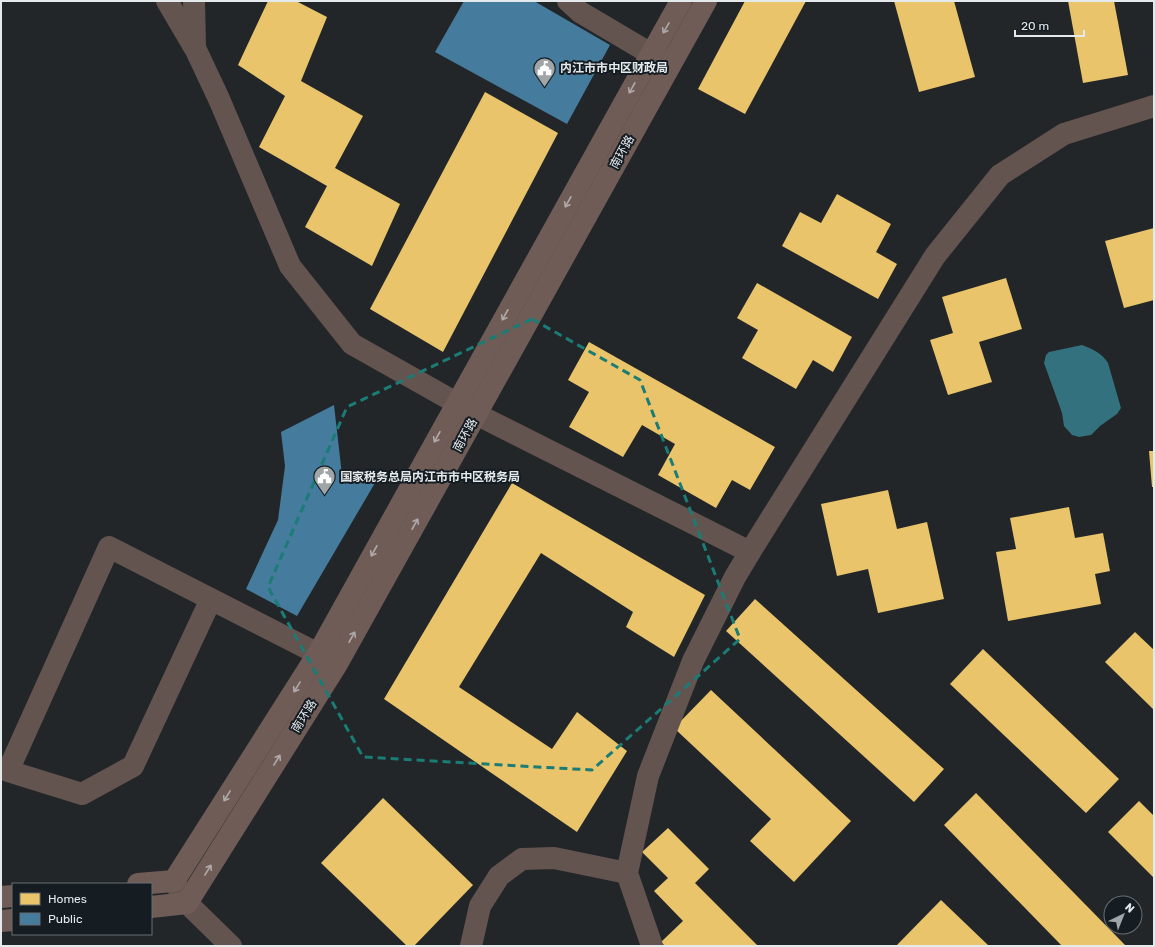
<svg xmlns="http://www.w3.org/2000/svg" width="1155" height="947" font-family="Rubik,'Noto Sans SC',sans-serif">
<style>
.water{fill:#32717d}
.homes{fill:#e9c46a}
.public{fill:#457b9d}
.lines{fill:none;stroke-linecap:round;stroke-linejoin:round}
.minor{stroke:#645450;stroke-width:22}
.major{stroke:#6f5c57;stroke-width:22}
.oneway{stroke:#afaaa9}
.marked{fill:none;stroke:#1a7c74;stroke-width:3;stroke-dasharray:8 5;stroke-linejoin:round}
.labels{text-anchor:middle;stroke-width:4;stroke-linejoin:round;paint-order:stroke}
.poi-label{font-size:12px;font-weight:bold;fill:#e4e9ec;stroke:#151c22;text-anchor:start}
.street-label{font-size:12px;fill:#e4e9ec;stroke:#151c22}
</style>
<rect width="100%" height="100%" fill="#222629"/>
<path class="water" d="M1082 345C1092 349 1102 353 1108 363L1121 408 1117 414 1100 426 1091 435 1079 437 1072 435 1064 426 1062 413 1044 363 1046 355 1049 352Z"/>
<g class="homes">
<polygon points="268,1 296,1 327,17 301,81 363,116 335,168 400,204 372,266 305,227 327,186 259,147 285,96 238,65"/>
<polygon points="745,1 806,1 745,114 698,89"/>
<polygon points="894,1 954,1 975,77 919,92"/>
<polygon points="1068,1 1114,1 1128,75 1083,83"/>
<polygon points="485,92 558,133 443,352 370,309"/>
<polygon points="837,194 891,224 876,252 897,264 878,299 782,246 800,212 821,223"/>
<polygon points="1154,228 1154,300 1124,308 1105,241"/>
<polygon points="1006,278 1022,329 979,342 992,382 948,395 930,340 953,333 942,297"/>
<polygon points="757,283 852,337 833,372 813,360 796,389 742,358 758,330 737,318"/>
<polygon points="589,342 775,447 750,490 732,480 716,508 658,475 675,444 642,425 623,457 569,427 589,392 568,380"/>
<polygon points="1149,451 1154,451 1154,487 1152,487"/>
<polygon points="512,483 705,595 674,657 626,627 633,612 541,553 459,687 552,749 577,712 627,751 577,832 384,699"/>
<polygon points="888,490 897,529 927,522 944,599 878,613 868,569 837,576 821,504"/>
<polygon points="1069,507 1075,538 1103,533 1110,571 1095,574 1101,604 1008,621 996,552 1016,549 1010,518"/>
<polygon points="755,599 944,769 914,802 726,631"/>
<polygon points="1135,632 1154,650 1154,710 1105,662"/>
<polygon points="983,649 1119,779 1086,813 950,684"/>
<polygon points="711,690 851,821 794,882 750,841 771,819 674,728"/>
<polygon points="976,793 1126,946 1062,946 944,825"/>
<polygon points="383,798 473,885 414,946 407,946 321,863"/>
<polygon points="1139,801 1154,816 1154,878 1108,832"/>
<polygon points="668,828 709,869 695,883 758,946 665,946 661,942 683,921 654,891 668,878 642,852"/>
<polygon points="941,900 989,946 896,946"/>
</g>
<g class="public">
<polygon points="464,1 534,1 610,45 567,124 435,52"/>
<polygon points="334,405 342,475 382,471 297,616 246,589 278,520 285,466 281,432"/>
</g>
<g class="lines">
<g class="minor">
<polyline points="167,1 194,47"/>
<polyline points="194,1 195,48 219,99 290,266 352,344 476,414 750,552 735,577 693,661 648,776 627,873 652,946"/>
<polyline points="568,1 580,12 668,64"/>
<polyline points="750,552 935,256 1000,175 1064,134 1154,106"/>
<polyline points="211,599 133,766 82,794 8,771 109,547 334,662"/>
<polyline points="174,881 187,903 231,946"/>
<polyline points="471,946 480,906 499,876 522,859 554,858 627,873"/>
</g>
<g class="major">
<polyline points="138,884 174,881 318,654 681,1"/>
<polyline points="1,897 13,896"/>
<polyline points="151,907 187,903 337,664 706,1"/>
<polyline points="1,921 13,920"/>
</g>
</g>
<defs><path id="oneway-shaft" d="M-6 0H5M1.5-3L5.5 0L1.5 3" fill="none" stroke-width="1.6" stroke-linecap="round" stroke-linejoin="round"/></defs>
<g class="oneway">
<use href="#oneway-shaft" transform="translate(666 28) rotate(120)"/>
<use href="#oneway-shaft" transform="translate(632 88) rotate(119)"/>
<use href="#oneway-shaft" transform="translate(568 202) rotate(119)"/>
<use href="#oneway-shaft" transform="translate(505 315) rotate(119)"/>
<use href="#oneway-shaft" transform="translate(437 437) rotate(119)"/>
<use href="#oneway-shaft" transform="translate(415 524) rotate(-61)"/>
<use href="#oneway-shaft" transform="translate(374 551) rotate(119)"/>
<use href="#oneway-shaft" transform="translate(352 637) rotate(-61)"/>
<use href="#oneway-shaft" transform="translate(297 687) rotate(122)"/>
<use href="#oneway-shaft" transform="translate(277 760) rotate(-58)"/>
<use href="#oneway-shaft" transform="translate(227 796) rotate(122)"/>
<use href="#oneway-shaft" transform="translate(208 870) rotate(-58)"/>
</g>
<path class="marked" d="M532 319 640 380 740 639 592 770 363 757 268 587 347 407Z"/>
<defs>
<symbol id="civic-pin" viewBox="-11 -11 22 30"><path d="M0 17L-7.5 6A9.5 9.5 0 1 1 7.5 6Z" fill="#a0a5a8" stroke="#151c22"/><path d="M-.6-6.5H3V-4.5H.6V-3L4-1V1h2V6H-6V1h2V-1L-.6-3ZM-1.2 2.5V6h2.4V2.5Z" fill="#fff"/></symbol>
</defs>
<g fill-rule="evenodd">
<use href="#civic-pin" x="532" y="56" width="25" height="34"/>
<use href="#civic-pin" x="312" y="464" width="25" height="34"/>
</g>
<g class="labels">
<g class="poi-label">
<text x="560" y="72">内江市市中区财政局</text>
<text x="340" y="481">国家税务总局内江市市中区税务局</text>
</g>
<g class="street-label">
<text transform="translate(622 152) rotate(-61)" y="4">南环路</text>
<text transform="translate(465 435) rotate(-61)" y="4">南环路</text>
<text transform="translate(304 716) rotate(-58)" y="4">南环路</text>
</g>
</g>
<rect width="1155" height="947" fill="none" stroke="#e4e9ec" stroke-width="4"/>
<rect x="12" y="883" width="140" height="52" fill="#151c22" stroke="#686e73"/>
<rect x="20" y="893" width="20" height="12" fill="#e9c46a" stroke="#686e73"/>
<text x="48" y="903" font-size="12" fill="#e4e9ec">Homes</text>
<rect x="20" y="913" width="20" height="12" fill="#457b9d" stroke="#686e73"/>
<text x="48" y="923" font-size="12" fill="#e4e9ec">Public</text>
<g transform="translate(1123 915) rotate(43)"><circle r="19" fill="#151c22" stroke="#686e73"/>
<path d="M0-3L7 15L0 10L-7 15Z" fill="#a0a5a8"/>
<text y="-6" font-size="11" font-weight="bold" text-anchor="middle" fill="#e4e9ec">N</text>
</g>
<path d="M1015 30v6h69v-6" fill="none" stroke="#e4e9ec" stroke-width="2"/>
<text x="1021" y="30" font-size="12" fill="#e4e9ec" stroke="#151c22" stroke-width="3" paint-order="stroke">20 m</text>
</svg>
